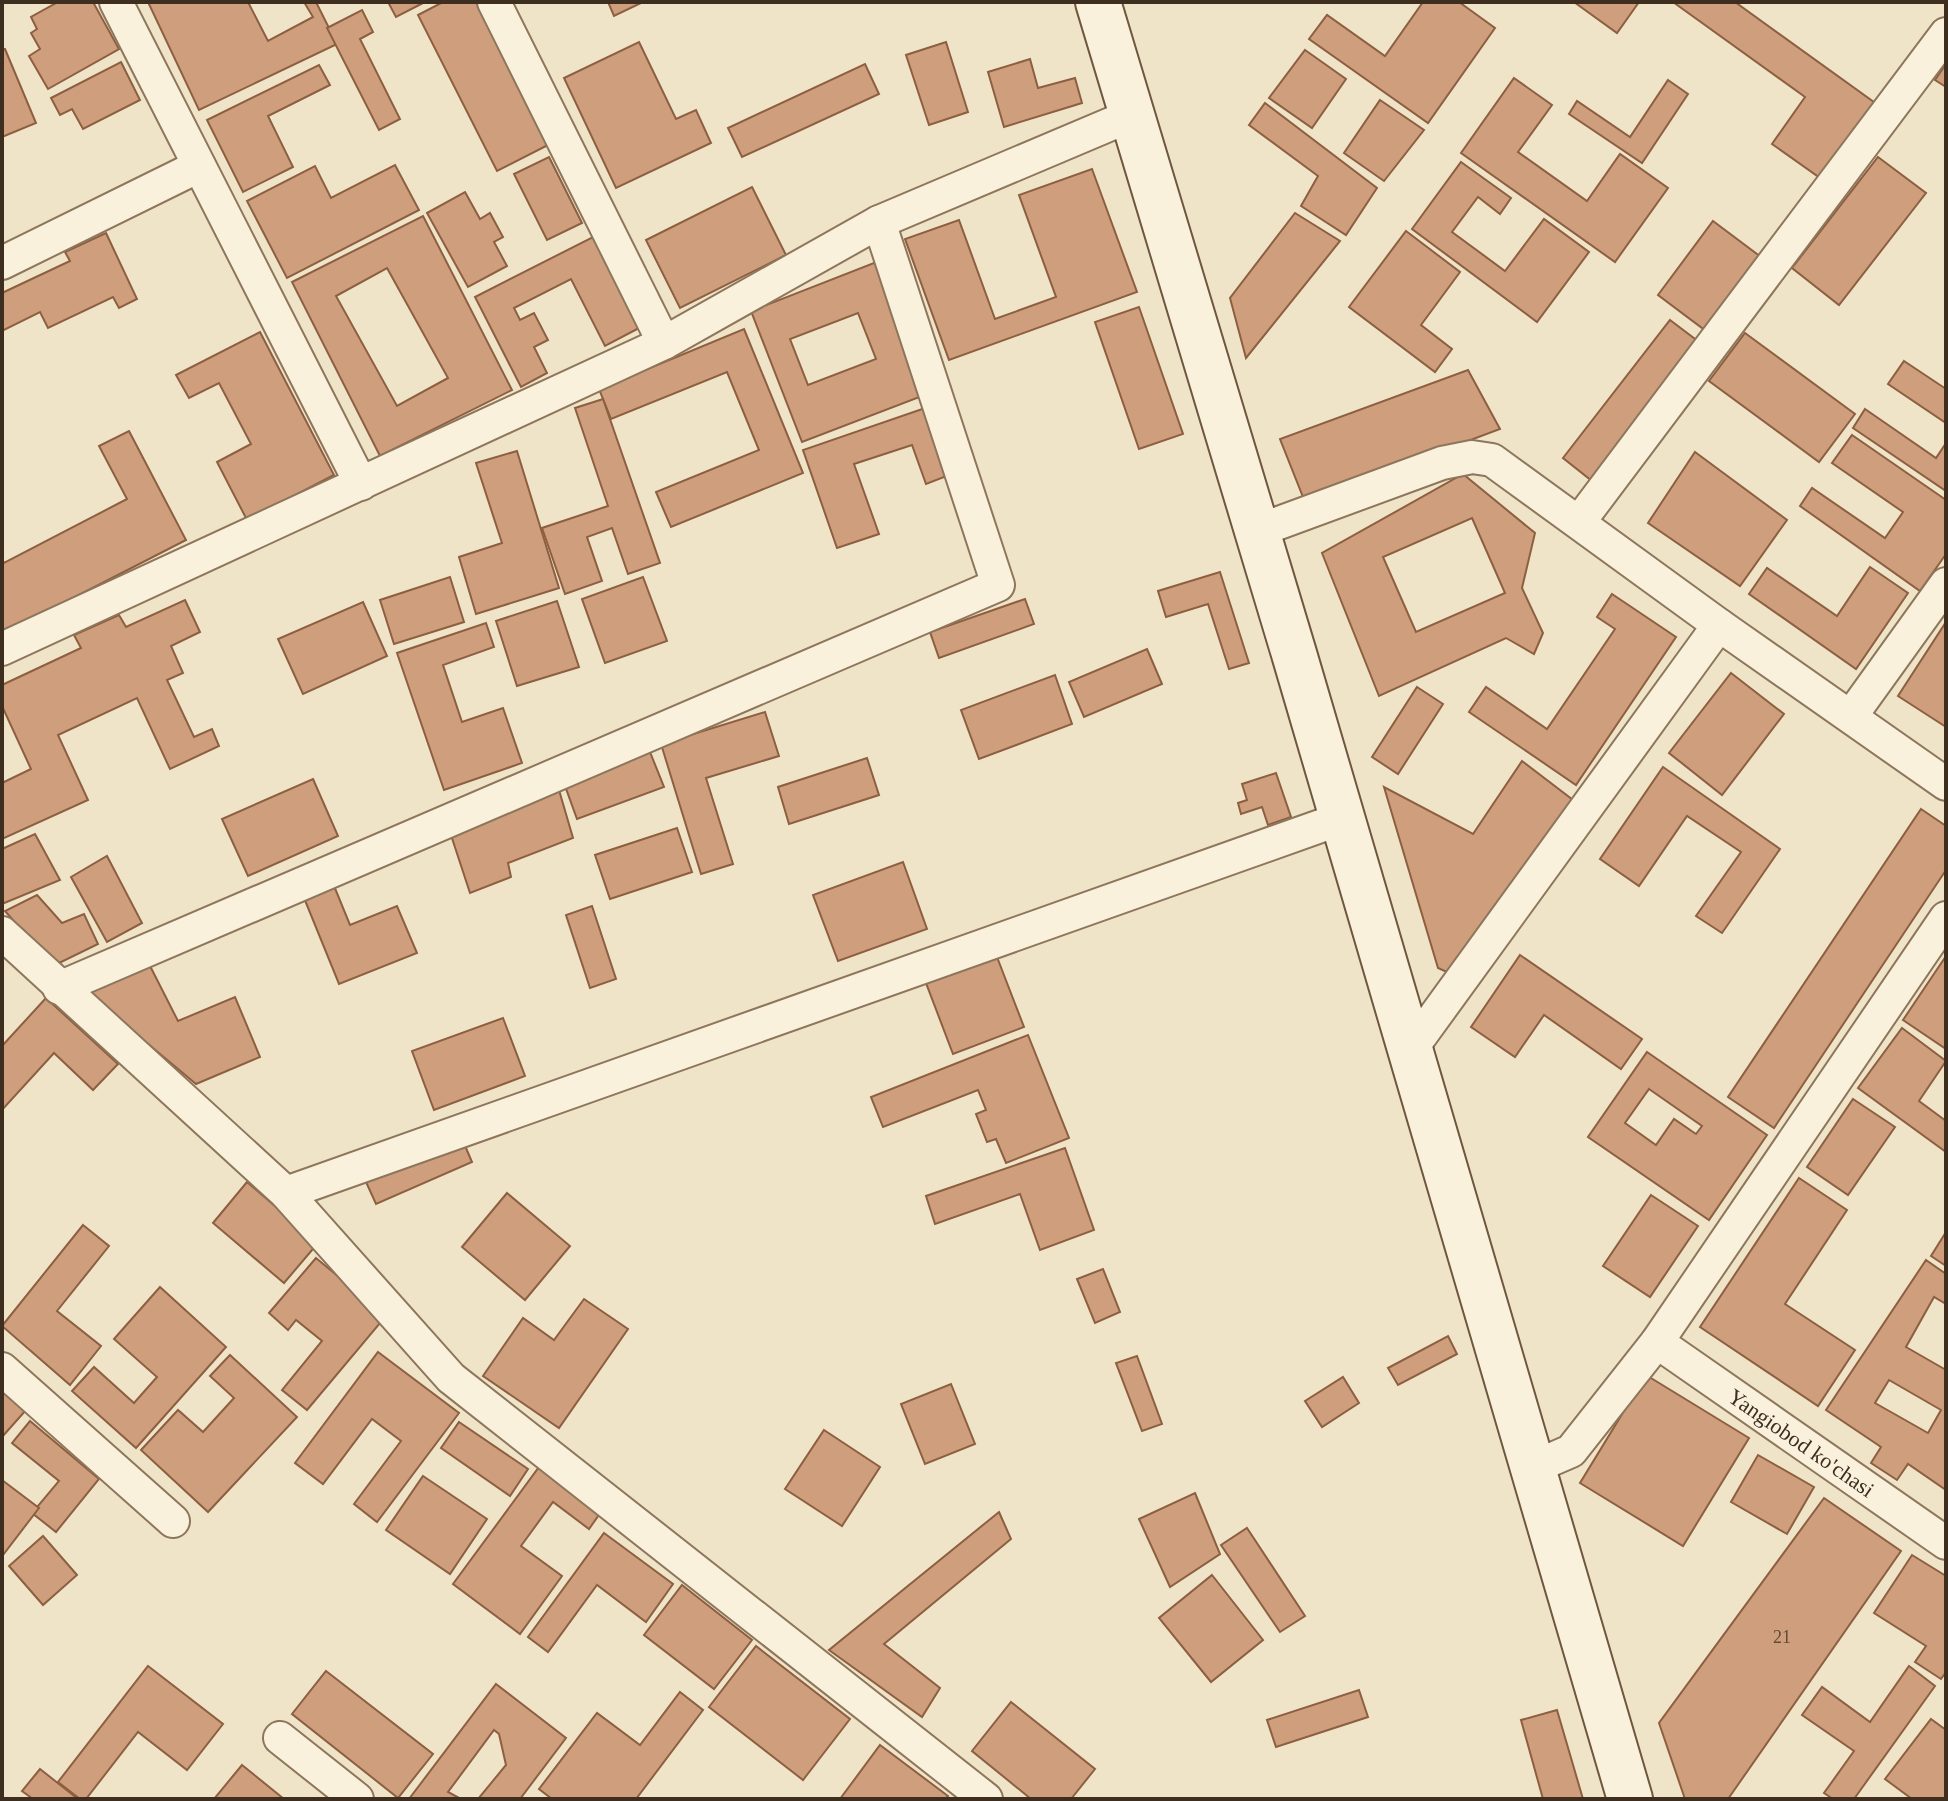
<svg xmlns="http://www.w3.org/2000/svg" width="1948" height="1801" font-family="Georgia,serif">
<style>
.building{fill:#cf9f7d;stroke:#8d5f41;stroke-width:2;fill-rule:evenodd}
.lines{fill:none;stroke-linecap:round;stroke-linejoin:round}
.street-casing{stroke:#8d765c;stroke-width:36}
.secondary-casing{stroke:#6f573f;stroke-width:48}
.street{stroke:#faf1dc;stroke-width:32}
.secondary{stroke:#faf1dc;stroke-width:44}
.labels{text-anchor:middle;stroke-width:6;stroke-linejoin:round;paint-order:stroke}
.number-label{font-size:18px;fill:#624a37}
.street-label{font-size:22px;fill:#3d2e20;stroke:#f7eed8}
</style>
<rect width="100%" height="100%" fill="#f0e4c8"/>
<g class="building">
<polygon points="58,2 93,2 119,49 48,89 29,56 40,49 31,33 37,29 31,17"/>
<polygon points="148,2 248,2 268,41 313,17 304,2 316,2 337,44 199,110"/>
<polygon points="388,2 425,2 396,17"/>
<polygon points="443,2 476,2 548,145 497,171 418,15"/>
<polygon points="608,2 643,2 614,16"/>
<polygon points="1423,2 1459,2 1495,28 1428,123 1309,39 1327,15 1385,56"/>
<polygon points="1574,2 1639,2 1617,33"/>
<polygon points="1673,2 1735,2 1878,105 1823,180 1772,144 1805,97"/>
<polygon points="362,10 373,32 360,39 400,119 379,130 327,28"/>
<polygon points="639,42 676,119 696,110 711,143 616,188 564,78"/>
<polygon points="946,42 968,112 929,125 906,55"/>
<polygon points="5,49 36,123 2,137 2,50"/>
<polygon points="1305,50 1346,79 1312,128 1269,98"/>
<polygon points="1030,59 1038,88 1075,78 1082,103 1004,127 988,72"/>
<polygon points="121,62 140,100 83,129 72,109 60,115 51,98"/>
<polygon points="865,64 879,94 742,157 728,128"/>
<polygon points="1946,64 1946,87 1935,80"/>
<polygon points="319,65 330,85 268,116 293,167 243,192 207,120"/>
<polygon points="1514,78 1552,105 1518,152 1587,201 1620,154 1668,188 1615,262 1461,153"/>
<polygon points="1668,80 1688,94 1642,163 1569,114 1577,101 1630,137"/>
<polygon points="1380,100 1424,130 1384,181 1344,153"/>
<polygon points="1265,103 1377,188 1346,235 1301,206 1318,176 1249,125"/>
<polygon points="549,157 582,223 547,240 514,174"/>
<polygon points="1878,157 1926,193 1839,305 1792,268"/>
<polygon points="1461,162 1511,198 1500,214 1478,197 1452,232 1505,271 1544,219 1589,252 1537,322 1412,229"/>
<polygon points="395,165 419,210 287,278 247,201 315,166 331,198"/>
<polygon points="1092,169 1137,292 949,360 905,239 959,220 995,319 1056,297 1019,195"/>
<polygon points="752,187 786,255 680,308 646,240"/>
<polygon points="465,192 480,219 490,213 503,237 494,242 507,266 468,287 427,213"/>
<polygon points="1295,213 1340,241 1246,358 1230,298"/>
<path d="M423 216 512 390 380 456 292 282ZM387 268 448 378 397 406 336 296Z"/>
<polygon points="1713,221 1765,260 1710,334 1658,295"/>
<polygon points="1406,231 1460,272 1421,325 1452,349 1435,372 1349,307"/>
<polygon points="106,233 137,299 119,308 113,297 48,328 40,312 2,331 2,293 70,261 65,252"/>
<polygon points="595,236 641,327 605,346 571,279 514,308 520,320 534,313 548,340 534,347 547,373 521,387 475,297"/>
<path d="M879 261 930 393 802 442 751 311ZM858 313 876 359 808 385 790 339Z"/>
<polygon points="1139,307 1183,434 1139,449 1095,322"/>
<polygon points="1670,320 1699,342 1592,481 1563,458"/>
<polygon points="744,329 803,473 671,527 656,492 759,450 727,372 611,419 599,389"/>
<polygon points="260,332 334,475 247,520 217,462 251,444 219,383 189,398 176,375"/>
<polygon points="1745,333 1855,414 1819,462 1709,381"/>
<polygon points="1904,361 1946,389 1946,423 1888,384"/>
<polygon points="1468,370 1500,429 1305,502 1280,439"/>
<polygon points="603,399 660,563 628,574 612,528 587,537 602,581 565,594 542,528 608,506 575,408"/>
<polygon points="928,407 952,474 926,484 912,445 854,464 879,534 837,548 803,450"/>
<polygon points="1865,409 1936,458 1946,443 1946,491 1853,428"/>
<polygon points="129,431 186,540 5,633 2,629 2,559 4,563 127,499 99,446"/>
<polygon points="1852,435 1946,500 1946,554 1920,591 1800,506 1812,488 1885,538 1903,512 1832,463"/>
<polygon points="517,451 559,588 476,614 459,557 502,543 476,463"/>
<polygon points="1695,452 1787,520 1740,586 1648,523"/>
<path d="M1463 474 1535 533 1522 588 1543 633 1534 654 1506 638 1379 696 1322 553ZM1472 518 1505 593 1416 632 1383 557Z"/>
<polygon points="1870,567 1908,593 1856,669 1749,594 1767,568 1837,616"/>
<polygon points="1220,572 1249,663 1229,669 1208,604 1166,617 1158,591"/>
<polygon points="450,577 464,622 394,644 380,600"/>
<polygon points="643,577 667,641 605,663 582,599"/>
<polygon points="1612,594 1676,637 1576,785 1469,712 1486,687 1547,729 1615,629 1597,617"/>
<polygon points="1025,599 1034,624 939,658 930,632"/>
<polygon points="185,600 200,632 171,646 183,673 167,680 194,737 212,729 219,746 170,769 137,698 58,735 88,800 2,839 2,783 31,769 2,706 2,685 81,648 74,635 119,615 126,627"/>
<polygon points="557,601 579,667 517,686 496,621"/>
<polygon points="363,602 387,656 303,694 278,639"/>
<polygon points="1946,622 1946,727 1898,696"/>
<polygon points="486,623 494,647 443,665 462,722 503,708 522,763 444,790 397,653"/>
<polygon points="1147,649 1162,684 1084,717 1069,682"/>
<polygon points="1731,673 1784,714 1722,795 1669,753"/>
<polygon points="1055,675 1072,724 979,759 961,710"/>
<polygon points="1417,687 1443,704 1398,774 1372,757"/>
<polygon points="765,712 779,756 706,778 733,864 701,874 661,744"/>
<polygon points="650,752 664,787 577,819 564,783"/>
<polygon points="867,758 879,795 789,824 778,787"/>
<polygon points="1522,761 1573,800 1447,972 1438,968 1384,787 1473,834"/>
<polygon points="1663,767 1780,849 1722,933 1696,916 1741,852 1687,816 1639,886 1600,859"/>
<polygon points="1276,773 1291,817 1268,825 1262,807 1241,814 1238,803 1247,800 1242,784"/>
<polygon points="313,779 338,836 248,876 222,819"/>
<polygon points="559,790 573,838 508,863 511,877 470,893 450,832"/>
<polygon points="1921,809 1946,826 1946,870 1774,1128 1728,1097"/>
<polygon points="677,828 692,872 610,899 595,855"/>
<polygon points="35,834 60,880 2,904 2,849"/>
<polygon points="107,856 142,923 107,942 71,877"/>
<polygon points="903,862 927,929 838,961 813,895"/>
<polygon points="332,881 350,925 397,906 417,953 339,984 302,893"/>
<polygon points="37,895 62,923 84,914 98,944 53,966 5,911"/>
<polygon points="592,906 616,979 590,988 566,915"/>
<polygon points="1520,955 1642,1039 1621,1069 1544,1015 1515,1057 1471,1027"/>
<polygon points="1946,956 1946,1049 1903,1020"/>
<polygon points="997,957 1024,1027 953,1054 926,983"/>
<polygon points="147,960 178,1021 235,997 260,1057 196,1084 86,992"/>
<polygon points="46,998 118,1064 93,1090 54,1053 2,1110 2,1046"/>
<polygon points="503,1018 525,1076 434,1110 412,1051"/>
<polygon points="1902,1028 1946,1061 1919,1101 1946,1121 1946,1152 1858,1088"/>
<polygon points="1028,1035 1069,1138 1006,1163 996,1139 987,1142 976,1114 986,1110 978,1090 883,1127 871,1097"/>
<path d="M1647 1052 1767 1135 1709 1220 1588 1137ZM1649 1089 1702 1126 1696 1134 1674 1119 1656 1145 1625 1123Z"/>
<polygon points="1853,1099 1895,1127 1848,1195 1807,1167"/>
<polygon points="463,1141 472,1162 376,1204 366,1182"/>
<polygon points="1065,1148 1094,1230 1040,1250 1020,1194 935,1224 926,1196"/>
<polygon points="1799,1178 1847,1210 1785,1304 1855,1350 1818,1406 1700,1327"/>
<polygon points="247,1182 318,1243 284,1283 213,1223"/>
<polygon points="507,1193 570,1246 525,1300 462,1247"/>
<polygon points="1651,1195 1698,1226 1650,1297 1603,1266"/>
<polygon points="83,1225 109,1246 57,1311 101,1346 70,1385 2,1326"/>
<polygon points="1946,1232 1946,1266 1931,1256"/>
<polygon points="316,1258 386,1316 307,1410 282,1390 322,1341 296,1320 288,1330 269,1313"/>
<path d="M1926 1260 1946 1274V1304L1934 1297 1906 1347 1946 1370V1490L1908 1464 1897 1480 1871 1463 1881 1447 1826 1410ZM1889 1380 1941 1410 1928 1433 1875 1403Z"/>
<polygon points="1103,1269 1120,1312 1095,1323 1077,1279"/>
<polygon points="160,1287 226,1347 136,1448 72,1391 94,1367 134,1403 157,1377 114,1339"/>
<polygon points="584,1299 628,1329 559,1428 483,1376 523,1318 554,1340"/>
<polygon points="1448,1336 1457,1354 1398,1385 1388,1368"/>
<polygon points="378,1352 459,1413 377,1522 354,1504 401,1441 372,1419 323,1484 295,1463"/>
<polygon points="230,1355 297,1417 208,1512 141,1450 178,1410 203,1432 234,1398 210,1376"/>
<polygon points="1137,1356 1162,1424 1142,1431 1116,1363"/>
<polygon points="1646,1375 1749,1438 1683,1546 1580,1483"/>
<polygon points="1343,1377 1359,1403 1322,1427 1305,1401"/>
<polygon points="951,1384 975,1444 925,1464 901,1404"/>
<polygon points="2,1389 26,1410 2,1437"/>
<polygon points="30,1421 99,1479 56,1532 32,1513 59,1481 12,1443"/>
<polygon points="459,1422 528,1469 510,1496 441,1448"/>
<polygon points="824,1430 880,1467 842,1526 785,1489"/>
<polygon points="1758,1455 1814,1487 1787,1534 1731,1502"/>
<polygon points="539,1467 601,1512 589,1529 553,1502 521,1546 562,1576 520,1634 453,1584"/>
<polygon points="423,1476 487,1519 450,1574 386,1530"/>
<polygon points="2,1480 39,1508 3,1555 2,1554"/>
<polygon points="1195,1493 1220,1554 1170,1587 1139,1519"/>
<polygon points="1824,1498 1901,1551 1728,1799 1685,1799 1659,1723"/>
<polygon points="999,1512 1011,1539 884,1644 940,1688 922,1717 829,1650"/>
<polygon points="1247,1528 1305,1616 1280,1632 1221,1545"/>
<polygon points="604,1533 673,1584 646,1622 597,1585 548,1652 528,1637"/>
<polygon points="43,1536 77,1575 43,1605 9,1566"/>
<polygon points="1912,1555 1946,1576 1946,1672 1941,1679 1915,1662 1926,1646 1874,1613"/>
<polygon points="1212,1575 1263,1640 1211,1682 1159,1618"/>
<polygon points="682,1585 752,1640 714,1689 644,1635"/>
<polygon points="756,1646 850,1719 803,1780 709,1707"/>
<polygon points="148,1666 223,1724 187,1770 138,1732 86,1799 80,1799 58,1782"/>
<polygon points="1909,1666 1935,1686 1854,1799 1833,1799 1824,1793 1854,1751 1802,1715 1822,1687 1870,1722"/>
<polygon points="326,1671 433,1754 398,1798 292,1714"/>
<polygon points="496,1684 566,1738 520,1799 478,1799 506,1765 499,1734 494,1730 448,1792 461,1799 409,1799"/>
<polygon points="1359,1690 1368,1717 1276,1747 1267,1720"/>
<polygon points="680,1692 703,1710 636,1799 552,1799 539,1789 597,1713 640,1745"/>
<polygon points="1011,1702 1095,1769 1071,1799 1031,1799 972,1751"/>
<polygon points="1557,1710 1583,1799 1543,1799 1521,1720"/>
<polygon points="1931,1719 1946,1730 1946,1799 1912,1799 1885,1779"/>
<polygon points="880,1745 948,1796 945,1799 840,1799"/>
<polygon points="242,1765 284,1799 214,1799"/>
<polygon points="40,1769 78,1799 33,1799 22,1791"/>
</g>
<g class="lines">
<defs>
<g id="street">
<polyline points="116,2 361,484"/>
<polyline points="494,2 664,343"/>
<polyline points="2,263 199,166"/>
<polyline points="1579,522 1946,34"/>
<polyline points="1257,531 1442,463 1472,457 1492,460 1719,625 1946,784"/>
<polyline points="2,649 664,343 879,222 1132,115"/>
<polyline points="1851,716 1946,584"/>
<polyline points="2,933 286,1193 451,1378 986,1799"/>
<polyline points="59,988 998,585 879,222"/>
<polyline points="1411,1049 1719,625"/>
<polyline points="286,1193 1343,818"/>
<path id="s1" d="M1657 1342 1946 1543"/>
<polyline points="2,1369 173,1521"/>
<polyline points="1534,1467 1571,1451 1657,1342 1946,918"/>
<polyline points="280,1738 357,1799"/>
</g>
<polyline id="secondary" points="1098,2 1295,657 1630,1799"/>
</defs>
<use href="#street" class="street-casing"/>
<use href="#secondary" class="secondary-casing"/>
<use href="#street" class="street"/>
<use href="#secondary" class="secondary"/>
</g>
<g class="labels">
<g class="number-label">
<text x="1782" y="1643">21</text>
</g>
<g class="street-label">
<text dy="8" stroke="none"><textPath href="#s1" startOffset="176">Yangiobod ko'chasi</textPath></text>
</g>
</g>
<rect width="1948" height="1801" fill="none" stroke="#3d2e20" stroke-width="8"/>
</svg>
